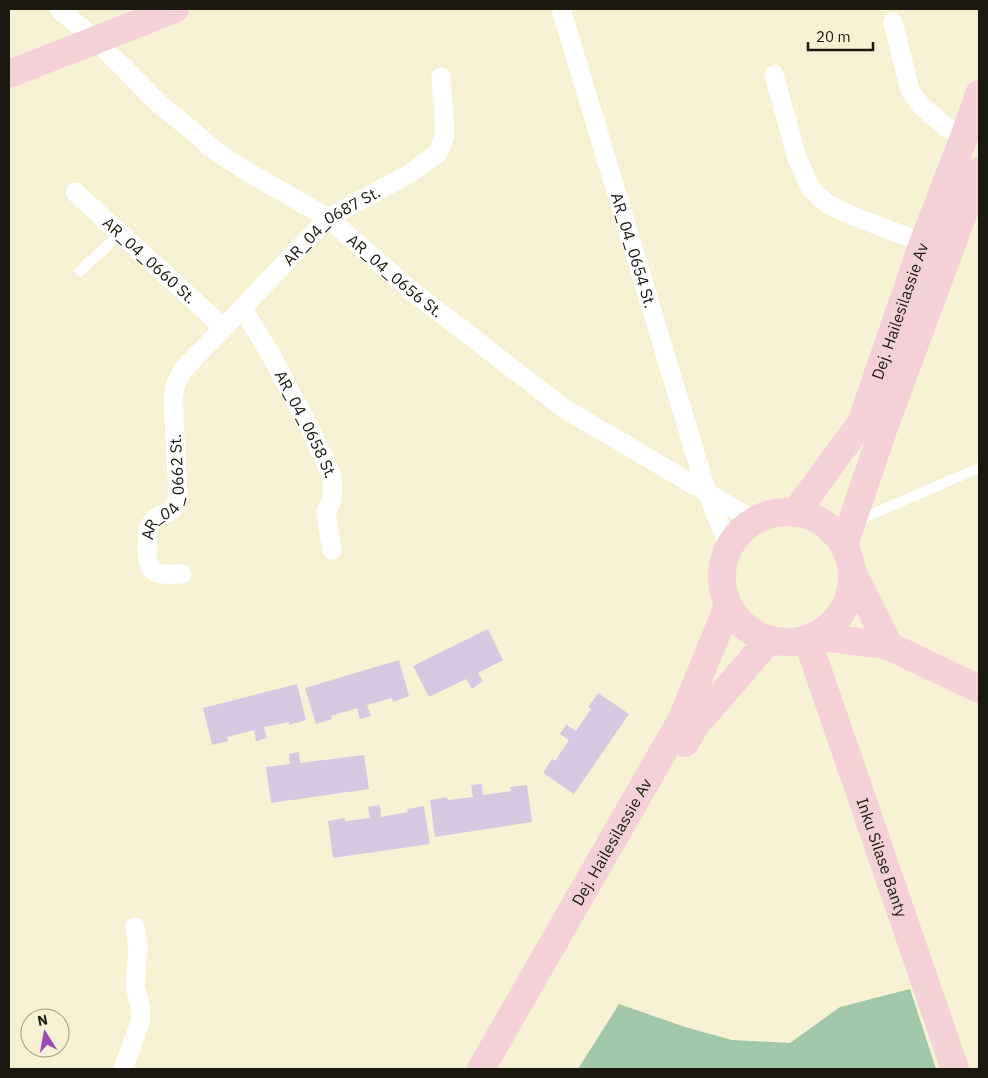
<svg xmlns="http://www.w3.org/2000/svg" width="988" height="1078" font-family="'IBM Plex Sans',sans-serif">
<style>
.green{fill:#a0c8a8}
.building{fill:#d7c8e2}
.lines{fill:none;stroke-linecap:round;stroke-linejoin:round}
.lane{stroke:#fff;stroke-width:10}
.street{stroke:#fff;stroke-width:19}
.secondary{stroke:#f3d1d6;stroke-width:28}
.labels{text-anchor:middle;stroke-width:4.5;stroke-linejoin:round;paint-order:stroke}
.street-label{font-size:16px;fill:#1b190f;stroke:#f6f1d3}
</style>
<rect width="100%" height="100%" fill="#f6f1d3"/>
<polygon class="green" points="910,989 936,1069 578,1069 619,1004 685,1027 732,1040 790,1043 840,1007"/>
<g class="building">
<polygon points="488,629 503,660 478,673 483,681 472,689 466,679 429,697 413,666"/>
<polygon points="399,660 409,696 393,702 392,698 367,705 371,716 360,719 357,708 331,716 332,719 316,724 305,688"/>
<polygon points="297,684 306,720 289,725 289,722 264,727 267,738 256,741 254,730 227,737 228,741 212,745 203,708"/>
<polygon points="598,693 629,714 574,794 543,773 552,759 555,761 569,740 560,734 566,725 576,731 591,709 588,707"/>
<polygon points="299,752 300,763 364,755 369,789 271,803 266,767 290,764 289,754"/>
<polygon points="482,784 483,795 511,791 510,787 527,785 532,822 435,837 430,800 447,797 448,800 473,797 471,785"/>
<polygon points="380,805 381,817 408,812 407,809 424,806 430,844 333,858 328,821 345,818 345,821 370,818 368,807"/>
</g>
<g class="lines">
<g class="lane">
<polyline points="80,271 121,233"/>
<polyline points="856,521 979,468"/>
</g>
<g class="street">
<path id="s1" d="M59 9 97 41 155 100 216 151 241 168 328 218 413 292 565 409 755 521"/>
<path id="s2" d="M561 9 707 493 729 547"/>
<polyline points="893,22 910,90 922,107 963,140"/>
<polyline points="774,75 797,158 811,189 827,204 848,214 923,243"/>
<path id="s3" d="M75 192 224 328"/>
<path id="s4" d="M243 309 272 357 310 429 331 474 333 489 331 502 326 513 332 550"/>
<path id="s5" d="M182 574C157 575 146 576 147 547 147 541 147 530 151 524 160 507 174 521 178 495L173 398 176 383 183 370 328 218 409 174 438 153 445 135 441 77"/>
<polyline points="123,1069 141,1020 141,1011 135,985 138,947 135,927"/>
</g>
<g class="secondary">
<polyline points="9,74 175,9"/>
<circle cx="787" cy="577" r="65"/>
<path id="s6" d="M795 513 861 423 923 243 963 140 979 94"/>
<polyline points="844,545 883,430 979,171"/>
<polyline points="852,571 889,646"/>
<polyline points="815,636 889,646 979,689"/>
<path id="s7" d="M807 639 955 1069"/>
<polyline points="685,743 694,727 769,640"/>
<path id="s8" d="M481 1069 682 719 728 606"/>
</g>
</g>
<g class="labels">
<g class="street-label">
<text dy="6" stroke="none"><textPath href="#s5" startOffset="456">AR_04_0687 St.</textPath></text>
<text dy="6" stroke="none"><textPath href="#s2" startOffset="252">AR_04_0654 St.</textPath></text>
<text dy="6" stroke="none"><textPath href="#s3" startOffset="101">AR_04_0660 St.</textPath></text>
<text dy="6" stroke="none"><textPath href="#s1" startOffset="431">AR_04_0656 St.</textPath></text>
<text dy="6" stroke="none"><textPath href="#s6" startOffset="230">Dej. Hailesilassie Av</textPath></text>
<text dy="6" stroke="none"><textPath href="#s4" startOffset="132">AR_04_0658 St.</textPath></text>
<text dy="6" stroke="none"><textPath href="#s5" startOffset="122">AR_04_0662 St.</textPath></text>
<text dy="6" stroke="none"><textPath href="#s8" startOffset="262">Dej. Hailesilassie Av</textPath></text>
<text dy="6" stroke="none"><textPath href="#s7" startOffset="231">Inku Silase Banty</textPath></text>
</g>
</g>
<rect width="988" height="1078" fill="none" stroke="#1b190f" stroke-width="20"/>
<g transform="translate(45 1033) rotate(349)"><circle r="24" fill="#f6f1d3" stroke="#9e9b85"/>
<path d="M0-4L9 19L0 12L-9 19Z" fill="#9c49b8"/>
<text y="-8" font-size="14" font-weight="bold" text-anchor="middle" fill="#1b190f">N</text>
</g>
<path d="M808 42v8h65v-8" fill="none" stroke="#1b190f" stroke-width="2.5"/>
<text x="816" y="42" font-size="15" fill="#1b190f" stroke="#f6f1d3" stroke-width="4" paint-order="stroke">20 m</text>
</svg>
